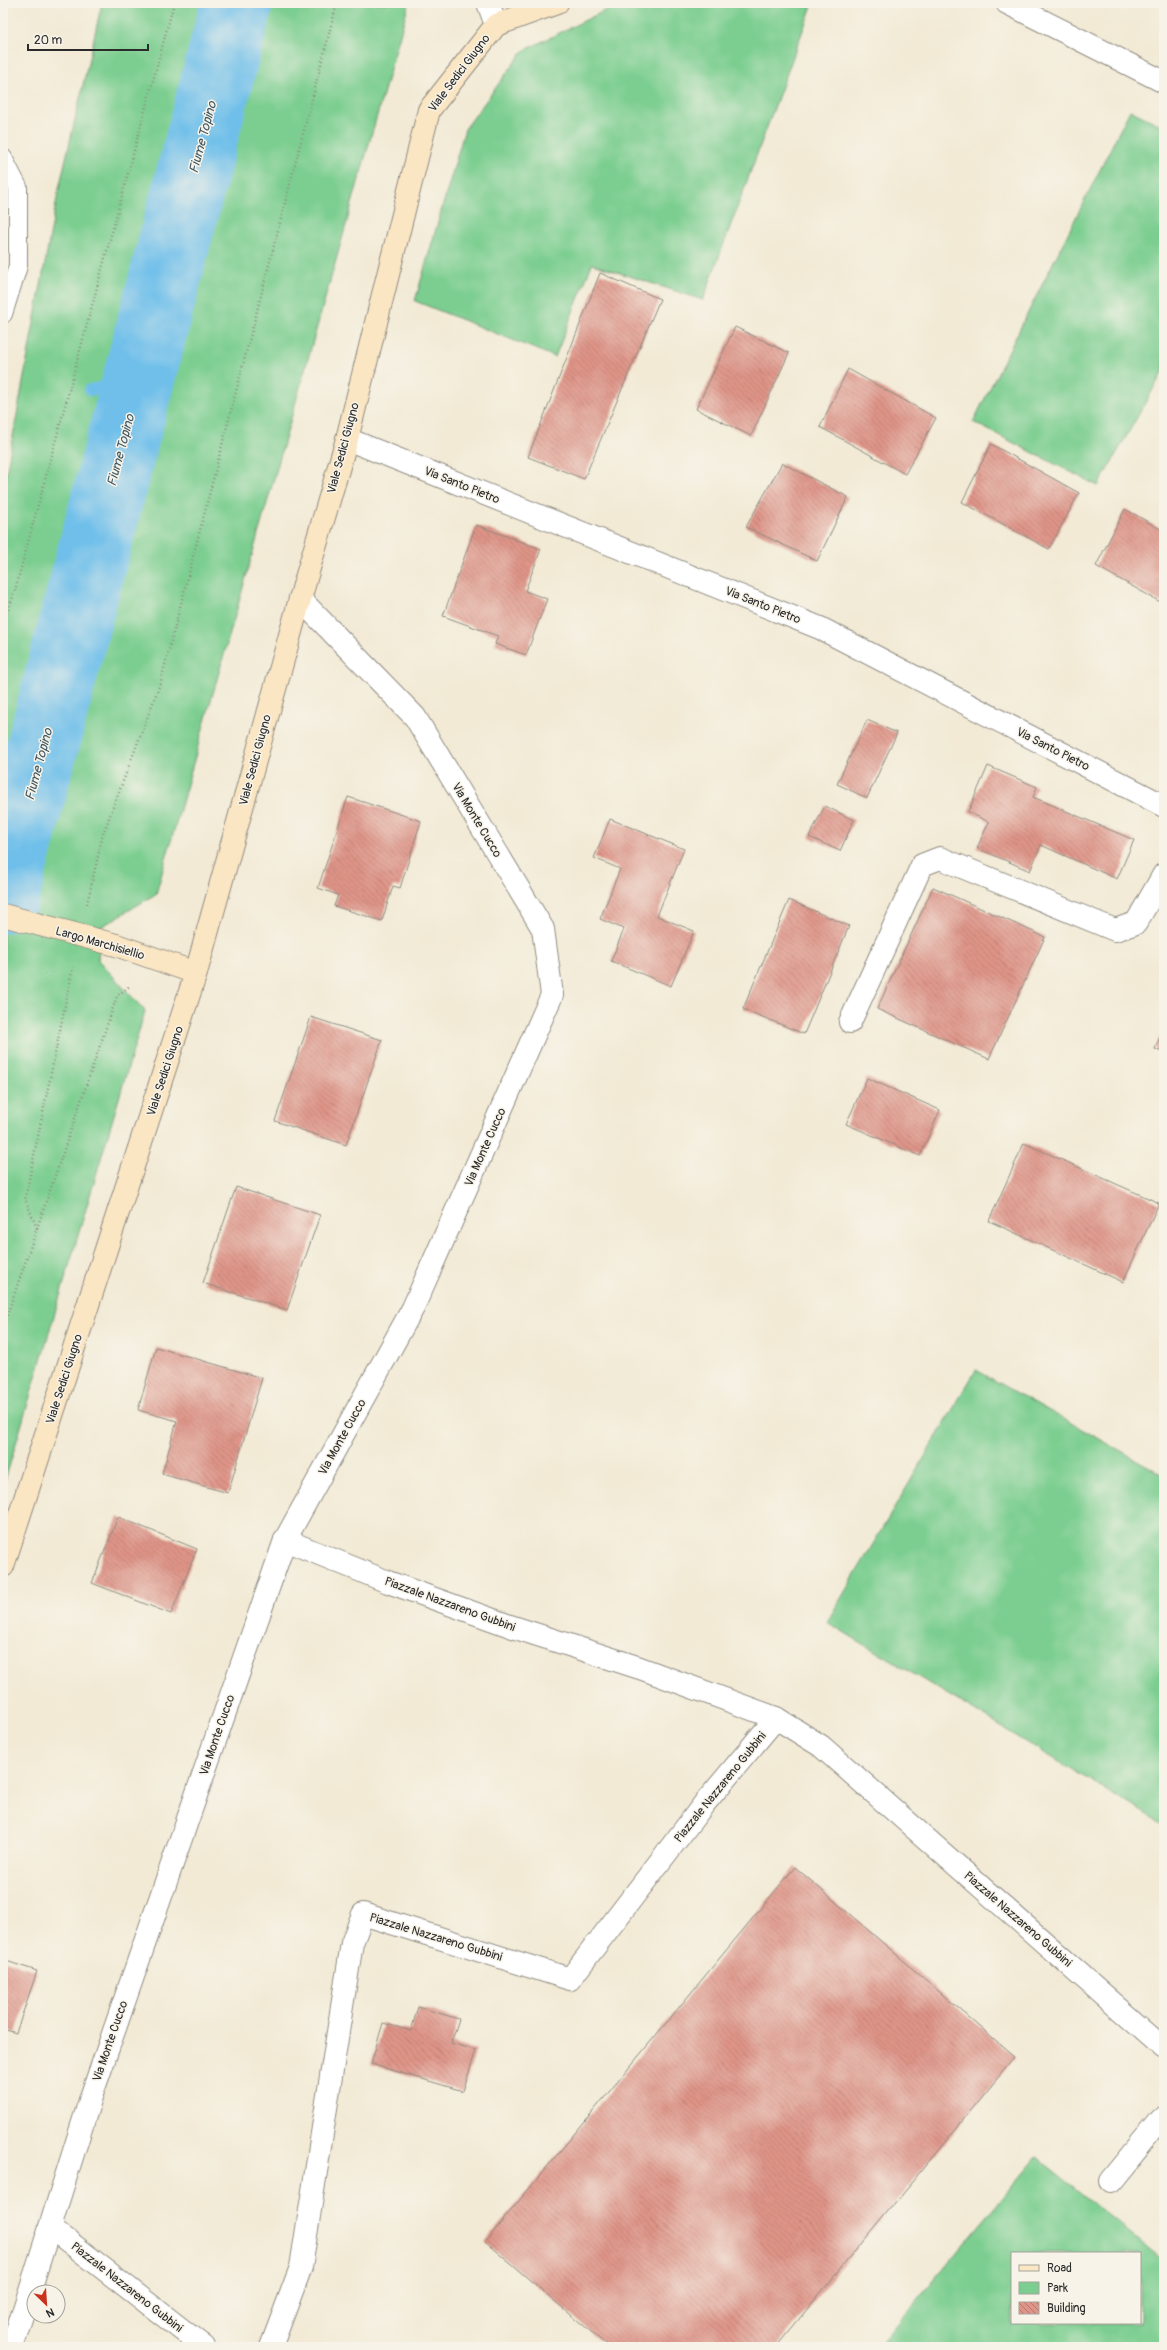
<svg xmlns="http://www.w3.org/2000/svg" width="1167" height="2350" font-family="Pangolin,sans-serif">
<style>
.green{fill:#7cce90;stroke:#547c5e;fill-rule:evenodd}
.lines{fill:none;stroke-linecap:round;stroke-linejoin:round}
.stream{stroke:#6fbfea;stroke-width:12}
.river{stroke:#6fbfea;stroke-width:72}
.building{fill:url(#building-back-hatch)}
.lane-casing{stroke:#8e8a80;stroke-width:20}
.street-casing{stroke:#8e8a80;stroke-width:24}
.secondary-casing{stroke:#8e8a80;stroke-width:24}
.path{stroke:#8e8a80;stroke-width:2.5;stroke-dasharray:1 3;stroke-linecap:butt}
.lane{stroke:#fff;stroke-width:18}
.street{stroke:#fff;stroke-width:22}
.secondary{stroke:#fbe6c4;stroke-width:22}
.secondary-bridge-casing{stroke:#8e8a80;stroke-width:24;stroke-linecap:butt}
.secondary-bridge{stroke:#fbe6c4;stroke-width:22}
.labels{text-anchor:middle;stroke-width:3;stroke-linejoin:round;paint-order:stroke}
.street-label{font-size:12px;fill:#2b2b2b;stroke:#f7f3e8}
.water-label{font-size:13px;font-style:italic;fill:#3f5764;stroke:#f7f3e8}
</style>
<defs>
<pattern id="building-back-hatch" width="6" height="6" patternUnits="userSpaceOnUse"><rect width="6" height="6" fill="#df9488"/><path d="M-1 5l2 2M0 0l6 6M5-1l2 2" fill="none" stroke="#b5796f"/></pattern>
</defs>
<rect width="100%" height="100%" fill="#f7f3e8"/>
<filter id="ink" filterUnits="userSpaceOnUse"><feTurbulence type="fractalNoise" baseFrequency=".025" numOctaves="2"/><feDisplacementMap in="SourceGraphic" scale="8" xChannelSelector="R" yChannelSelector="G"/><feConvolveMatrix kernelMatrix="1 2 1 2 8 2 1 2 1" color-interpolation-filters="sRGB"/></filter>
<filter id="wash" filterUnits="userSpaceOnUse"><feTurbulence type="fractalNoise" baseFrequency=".012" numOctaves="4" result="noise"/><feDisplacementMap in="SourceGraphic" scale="16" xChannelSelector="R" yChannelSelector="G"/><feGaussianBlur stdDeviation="0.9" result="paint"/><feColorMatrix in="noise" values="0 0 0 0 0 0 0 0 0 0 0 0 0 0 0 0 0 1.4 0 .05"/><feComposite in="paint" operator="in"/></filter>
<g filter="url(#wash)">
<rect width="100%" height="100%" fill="#f2ead5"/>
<g class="green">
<polygon points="102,3 409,3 156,894 101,927 98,960 145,1011 3,1487 3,490 58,193"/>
<polygon points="620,3 813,3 703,300 592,264 555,357 415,301 465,129 523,51"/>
<polygon points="1130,110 1164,127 1164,370 1098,486 973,422"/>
<polygon points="976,1370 1164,1475 1164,1825 827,1622"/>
<path d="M1037 2157 1164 2261V2347H877ZM1012 2253H1140V2323H1012Z"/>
</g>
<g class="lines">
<polyline class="stream" points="90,390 138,381"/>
<polyline class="river" points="3,897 237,3"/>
</g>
<g id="blocks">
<g class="building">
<polygon points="600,273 660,299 584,479 528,457"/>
<polygon points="735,327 789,353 751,436 696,409"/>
<polygon points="848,369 936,418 905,474 820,427"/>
<polygon points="991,444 1079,493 1049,549 962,502"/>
<polygon points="782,463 848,497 817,561 746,527"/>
<polygon points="1125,509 1164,531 1164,604 1096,566"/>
<polygon points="476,525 541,549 525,591 547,599 526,655 495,644 498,636 443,616"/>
<polygon points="867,720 897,733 867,798 837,784"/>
<polygon points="988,766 1037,787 1033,797 1134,840 1117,879 1041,845 1030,871 977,848 989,822 968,812"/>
<polygon points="348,797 421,821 400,888 393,886 382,921 334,906 338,895 318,888"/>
<polygon points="825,806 854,820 840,851 809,837"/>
<polygon points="610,819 684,849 657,916 694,931 671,986 611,961 624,929 600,919 620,869 594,858"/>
<polygon points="933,887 1045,937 989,1059 877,1009"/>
<polygon points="789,900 849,926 804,1034 743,1009"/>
<polygon points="311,1017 382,1040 346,1145 275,1121"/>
<polygon points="1164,1027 1164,1053 1155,1049"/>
<polygon points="867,1078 940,1110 920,1156 846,1124"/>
<polygon points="1024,1143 1159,1203 1123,1282 989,1221"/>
<polygon points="236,1187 320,1215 287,1310 203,1283"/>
<polygon points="156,1347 262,1378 228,1493 162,1474 177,1421 138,1410"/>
<polygon points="118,1517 197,1549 171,1614 92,1583"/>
<polygon points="795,1867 1015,2057 776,2347 609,2347 485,2242"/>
<polygon points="3,1960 37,1971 16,2033 3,2029"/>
<polygon points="418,2007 459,2019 451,2043 476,2050 463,2091 371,2064 383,2023 411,2031"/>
</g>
</g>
</g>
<g filter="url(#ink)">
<use href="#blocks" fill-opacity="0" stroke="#8e8a80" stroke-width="1"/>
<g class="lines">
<defs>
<polyline id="lane" points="3,158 18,187 18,266 3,314"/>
<g id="street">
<polyline points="488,3 496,25"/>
<polyline points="1007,3 1164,82"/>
<polyline points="347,439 820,628 1164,806"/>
<polyline points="850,1022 922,865 940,858 1115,930 1136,923 1164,874"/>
<polyline points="776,1718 821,1746 1164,2048"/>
<polyline points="1111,2181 1164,2116"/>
<polyline points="50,2227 204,2347"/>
<polyline points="12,2347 91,2097 285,1540 413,1308 552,995 543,929 415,717 300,599"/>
<polyline points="271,2347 301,2267 352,1943 363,1914 570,1979 704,1804 776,1718 640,1668 510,1626 388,1582 285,1540"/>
</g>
<g id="secondary">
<polyline points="116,945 196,973"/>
<polyline points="3,1566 196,973 300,599 347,439 429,110 496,25 557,3"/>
</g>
</defs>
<use href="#lane" class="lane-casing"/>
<use href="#street" class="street-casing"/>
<use href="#secondary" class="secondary-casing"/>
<g class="path">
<polyline points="3,625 14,594 174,3"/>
<polyline points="87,904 103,834 160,684 337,3"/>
<polyline points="37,1228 25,1199 73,967"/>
<polyline points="3,1327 117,996 131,985"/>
</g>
<use href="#lane" class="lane"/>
<use href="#street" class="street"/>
<use href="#secondary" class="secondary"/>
<defs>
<polyline id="secondary-bridge" points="3,915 116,945"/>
</defs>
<use href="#secondary-bridge" class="secondary-bridge-casing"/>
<use href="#secondary-bridge" class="secondary-bridge"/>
</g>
</g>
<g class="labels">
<g class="street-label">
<text transform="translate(459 73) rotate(-53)" y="4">Viale Sedici Giugno</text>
<text transform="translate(343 448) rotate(-75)" y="4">Viale Sedici Giugno</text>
<text transform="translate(462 485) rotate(22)" y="4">Via Santo Pietro</text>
<text transform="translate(763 605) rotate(22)" y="4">Via Santo Pietro</text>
<text transform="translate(1053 749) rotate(27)" y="4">Via Santo Pietro</text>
<text transform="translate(255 760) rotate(-75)" y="4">Viale Sedici Giugno</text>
<text transform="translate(477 820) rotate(59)" y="4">Via Monte Cucco</text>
<text transform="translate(100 943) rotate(16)" y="4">Largo Marchisiellio</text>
<text transform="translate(165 1071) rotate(-72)" y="4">Viale Sedici Giugno</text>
<text transform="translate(485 1147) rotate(-66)" y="4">Via Monte Cucco</text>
<text transform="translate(64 1379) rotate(-72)" y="4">Viale Sedici Giugno</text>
<text transform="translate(342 1437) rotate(-61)" y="4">Via Monte Cucco</text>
<text transform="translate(450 1604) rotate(20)" y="4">Piazzale Nazzareno Gubbini</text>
<text transform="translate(217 1735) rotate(-71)" y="4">Via Monte Cucco</text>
<text transform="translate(720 1787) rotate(-51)" y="4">Piazzale Nazzareno Gubbini</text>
<text transform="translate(1018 1919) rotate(41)" y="4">Piazzale Nazzareno Gubbini</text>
<text transform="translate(436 1937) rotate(17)" y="4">Piazzale Nazzareno Gubbini</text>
<text transform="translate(110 2041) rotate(-71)" y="4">Via Monte Cucco</text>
<text transform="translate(127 2287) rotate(38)" y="4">Piazzale Nazzareno Gubbini</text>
</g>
<g class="water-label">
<text transform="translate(202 137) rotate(-75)" y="5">Fiume Topino</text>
<text transform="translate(120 450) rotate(-75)" y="5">Fiume Topino</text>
<text transform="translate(38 764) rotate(-75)" y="5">Fiume Topino</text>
</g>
</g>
<rect width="1167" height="2350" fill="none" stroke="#f7f3e8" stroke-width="16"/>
<rect x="1011" y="2252" width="130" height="72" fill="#f7f3e8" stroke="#a5a39c"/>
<rect x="1019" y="2265" width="20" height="6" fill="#fbe6c4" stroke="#a5a39c"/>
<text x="1047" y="2272" font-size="12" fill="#2b2b2b">Road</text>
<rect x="1019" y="2282" width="20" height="12" fill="#7cce90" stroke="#a5a39c"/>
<text x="1047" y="2292" font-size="12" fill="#2b2b2b">Park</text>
<rect x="1019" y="2302" width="20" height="12" fill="url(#building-back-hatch)" stroke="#a5a39c"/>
<text x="1047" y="2312" font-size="12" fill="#2b2b2b">Building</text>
<g transform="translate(46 2304) rotate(155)"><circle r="19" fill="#f7f3e8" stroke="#a5a39c"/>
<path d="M0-3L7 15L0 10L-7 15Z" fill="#c8321e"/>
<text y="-6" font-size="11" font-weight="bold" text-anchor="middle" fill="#2b2b2b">N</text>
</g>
<path d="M28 44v6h120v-6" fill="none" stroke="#2b2b2b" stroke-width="2"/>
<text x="34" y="44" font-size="12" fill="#2b2b2b" stroke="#f7f3e8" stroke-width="3" paint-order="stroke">20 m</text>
</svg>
